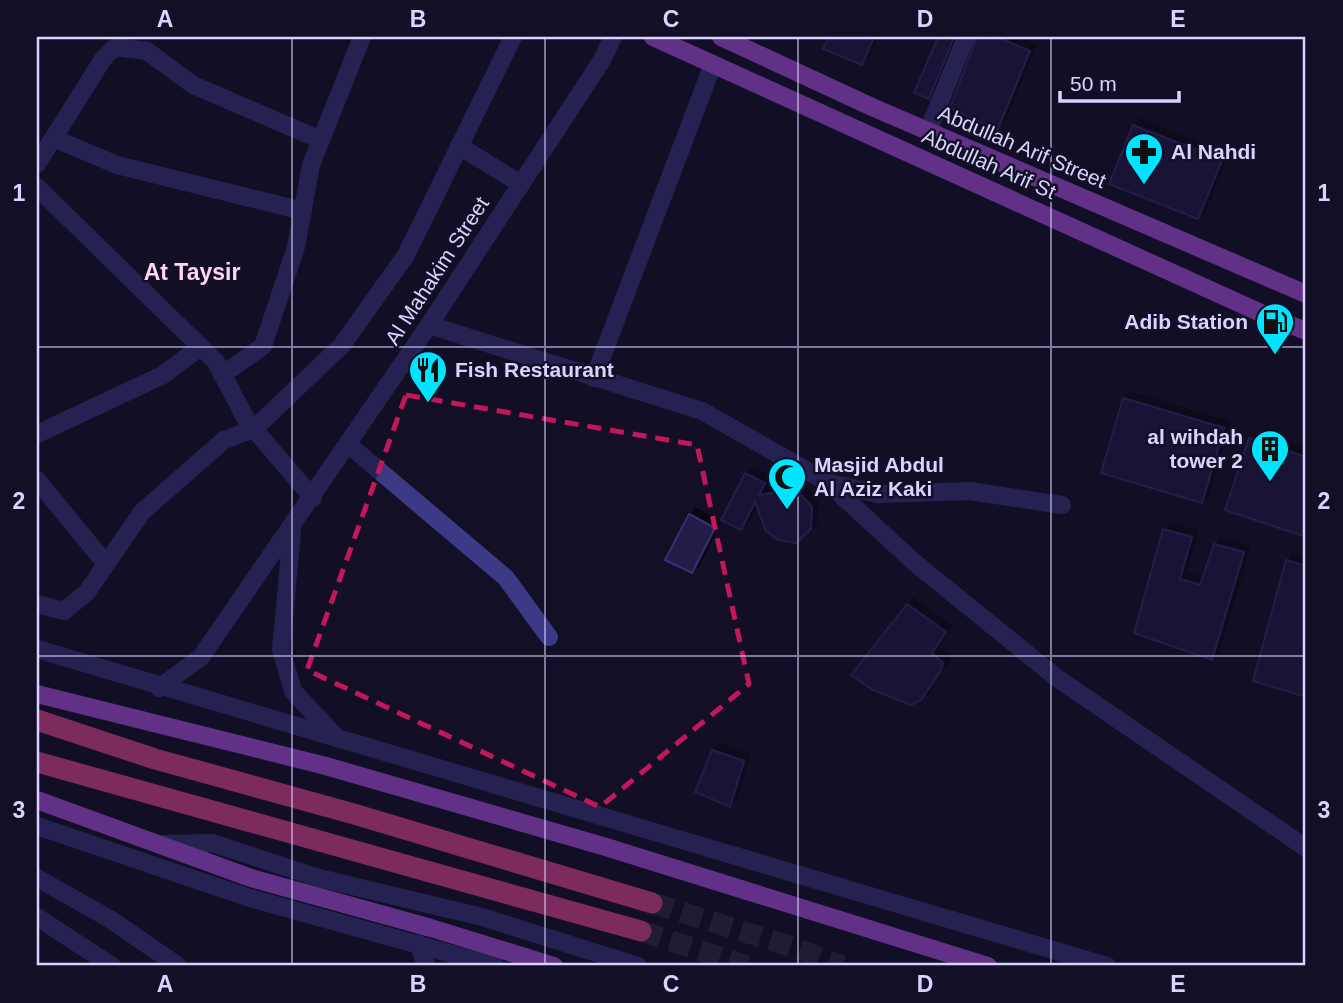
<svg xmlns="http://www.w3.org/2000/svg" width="1343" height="1003" font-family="Arial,sans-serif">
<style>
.building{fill:#241b47;stroke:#3b2d73;stroke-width:2;filter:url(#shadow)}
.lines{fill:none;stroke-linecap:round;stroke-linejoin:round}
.highway-tunnel{stroke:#312d47;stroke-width:21;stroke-dasharray:21 10;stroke-linecap:butt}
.minor{stroke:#3d3a85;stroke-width:18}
.major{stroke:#c25bff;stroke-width:18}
.highway{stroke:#ff4fa3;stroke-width:21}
.marked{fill:none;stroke:#c2185b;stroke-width:5;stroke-dasharray:14 9;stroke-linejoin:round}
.grid{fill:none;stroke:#d9d4ff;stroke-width:2;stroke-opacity:0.55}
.labels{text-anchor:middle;stroke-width:5;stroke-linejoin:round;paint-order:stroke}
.street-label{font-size:21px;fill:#d9d4ff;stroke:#130f26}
.poi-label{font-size:21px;font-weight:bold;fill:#d9d4ff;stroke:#130f26;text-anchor:start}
.neighbourhood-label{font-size:23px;font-weight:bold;fill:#ffd6f0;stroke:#130f26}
.neatline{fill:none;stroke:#d9d4ff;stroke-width:2.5}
.grid-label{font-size:23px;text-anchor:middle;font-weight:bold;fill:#d9d4ff}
</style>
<defs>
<filter id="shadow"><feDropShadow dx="6" dy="-6" stdDeviation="0" flood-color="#0009"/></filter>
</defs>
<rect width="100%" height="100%" fill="#130f26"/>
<g class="building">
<polygon points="829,37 874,37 862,65 823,49"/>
<polygon points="938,37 954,37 929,99 914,93"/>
<polygon points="977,37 997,37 1030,51 997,131 950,108"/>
<polygon points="1133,125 1222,160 1198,219 1109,184"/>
<polygon points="1123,398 1224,428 1202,503 1101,473"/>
<polygon points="1249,438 1306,457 1306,537 1225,510"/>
<polygon points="745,473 765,483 759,495 796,489 812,507 811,529 796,543 778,540 766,531 755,502 741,530 721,520"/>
<polygon points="689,514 715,528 692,573 665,560"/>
<polygon points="1163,529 1192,537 1180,579 1200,585 1214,544 1244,552 1212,660 1134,633"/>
<polygon points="1286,560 1306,566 1306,697 1253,681"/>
<polygon points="907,604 946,632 932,653 943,663 941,670 921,700 911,705 873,690 851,675"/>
<polygon points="712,750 744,761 730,807 695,792"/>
</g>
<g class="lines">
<g class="highway-tunnel">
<polyline points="652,903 793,947 842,966"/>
<polyline points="641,931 747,966"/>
</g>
<g class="minor">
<polyline points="928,131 966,37"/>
<polyline points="53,138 117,165 303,211"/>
<polyline points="459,146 521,184"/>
<polyline points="37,164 103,59 115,47 147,51 193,85 321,140"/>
<polyline points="37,187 216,362 247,421 313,498"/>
<polyline points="429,325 702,411 827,482 915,563 1057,678 1306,848"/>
<polyline points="222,375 263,346 296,247 311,165 362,37"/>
<polyline points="594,378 713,64"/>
<polyline points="37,434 163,375 200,347"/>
<polyline points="349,445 506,578 549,637"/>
<polyline points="37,480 106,564"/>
<polyline points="830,483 878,494 970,491 1062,505"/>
<polyline points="292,532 281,649 293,691 338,739"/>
<polyline points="37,604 64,611 87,592 142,512 224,440 254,429 342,345 406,255 513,37"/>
<polyline points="37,649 1107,966"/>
<polyline points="159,688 201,657 429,325 602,60 613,37"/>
<polyline points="37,826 250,898 495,966"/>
<polyline points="159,844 212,843 319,878 482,917 638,966"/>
<polyline points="37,878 110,919 178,966"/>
<polyline points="37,917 112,966"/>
<polyline points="418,943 426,966"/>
</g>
<g class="major">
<polyline points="653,37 1263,314 1306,331"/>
<polyline points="721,37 872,107 1306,294"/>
<polyline points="37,694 326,766 606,847 988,966"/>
<polyline points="37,800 251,878 431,928 554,966"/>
</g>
<g class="highway">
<polyline points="37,720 155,759 354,814 652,903"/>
<polyline points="37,762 641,931"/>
</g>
</g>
<path d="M0 0H1343V1003H0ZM406 395 697 445 749 684 600 807 307 670Z" fill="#130f26" fill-opacity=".55" fill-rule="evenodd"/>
<path class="marked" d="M406 395 697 445 749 684 600 807 307 670Z"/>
<path class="grid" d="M292 37V966M545 37V966M798 37V966M1051 37V966M37 347H1306M37 656H1306"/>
<defs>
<symbol id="pharmacy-pin" viewBox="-11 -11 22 30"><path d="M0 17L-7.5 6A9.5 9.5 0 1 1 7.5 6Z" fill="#00e5ff" stroke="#130f26"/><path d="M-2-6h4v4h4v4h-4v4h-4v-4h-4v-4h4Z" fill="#111"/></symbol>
<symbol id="fuel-pin" viewBox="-11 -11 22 30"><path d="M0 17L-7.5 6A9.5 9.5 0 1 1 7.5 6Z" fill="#00e5ff" stroke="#130f26"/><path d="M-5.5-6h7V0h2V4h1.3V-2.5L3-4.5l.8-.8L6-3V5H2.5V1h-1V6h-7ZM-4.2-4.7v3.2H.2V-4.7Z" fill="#111"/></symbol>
<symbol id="restaurant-pin" viewBox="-11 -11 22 30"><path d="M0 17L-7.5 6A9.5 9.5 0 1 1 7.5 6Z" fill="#00e5ff" stroke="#130f26"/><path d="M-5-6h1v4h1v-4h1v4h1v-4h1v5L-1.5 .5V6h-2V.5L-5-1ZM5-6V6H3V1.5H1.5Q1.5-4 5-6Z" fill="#111"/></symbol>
<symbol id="building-pin" viewBox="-11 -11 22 30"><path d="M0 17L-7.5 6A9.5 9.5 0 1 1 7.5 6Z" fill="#00e5ff" stroke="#130f26"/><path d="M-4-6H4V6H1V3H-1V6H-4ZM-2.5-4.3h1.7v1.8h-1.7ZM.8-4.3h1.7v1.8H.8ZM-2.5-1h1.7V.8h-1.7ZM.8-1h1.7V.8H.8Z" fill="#111"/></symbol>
<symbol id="mosque-pin" viewBox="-11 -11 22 30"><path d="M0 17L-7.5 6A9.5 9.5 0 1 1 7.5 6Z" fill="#00e5ff" stroke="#130f26"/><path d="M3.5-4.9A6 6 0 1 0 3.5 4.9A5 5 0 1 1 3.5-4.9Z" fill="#111"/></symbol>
</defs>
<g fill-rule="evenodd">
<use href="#pharmacy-pin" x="1122" y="130" width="44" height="60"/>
<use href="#fuel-pin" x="1253" y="300" width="44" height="60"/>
<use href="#restaurant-pin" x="406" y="348" width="44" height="60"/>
<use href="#building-pin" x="1248" y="427" width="44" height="60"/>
<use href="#mosque-pin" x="765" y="455" width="44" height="60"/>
</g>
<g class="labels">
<g class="street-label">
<text transform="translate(1022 147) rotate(23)" y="7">Abdullah Arif Street</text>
<text transform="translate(989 164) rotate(24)" y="7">Abdullah Arif St</text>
<text transform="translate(437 271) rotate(-57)" y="7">Al Mahakim Street</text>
</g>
<g class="poi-label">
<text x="1171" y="159">Al Nahdi</text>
<text x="1248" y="329" text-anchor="end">Adib Station</text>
<text x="455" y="377">Fish Restaurant</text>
<text x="1243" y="444" text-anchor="end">al wihdah<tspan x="1243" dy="24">tower 2</tspan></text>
<text x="814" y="472">Masjid Abdul<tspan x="814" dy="24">Al Aziz Kaki</tspan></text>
</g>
<g class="neighbourhood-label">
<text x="192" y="280">At Taysir</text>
</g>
</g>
<rect width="1343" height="1003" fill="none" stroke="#130f26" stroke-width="77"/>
<path d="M1060 91v10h119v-10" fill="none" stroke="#d9d4ff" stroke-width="3.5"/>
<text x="1070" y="91" font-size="21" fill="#d9d4ff" stroke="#130f26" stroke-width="5" paint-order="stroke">50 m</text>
<rect x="38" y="38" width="1266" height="926" class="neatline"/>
<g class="grid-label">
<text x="165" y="27">A</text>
<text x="418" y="27">B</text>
<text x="671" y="27">C</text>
<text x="925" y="27">D</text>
<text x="1178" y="27">E</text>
<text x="19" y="201">1</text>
<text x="1324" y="201">1</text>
<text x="19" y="509">2</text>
<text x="1324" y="509">2</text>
<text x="19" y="818">3</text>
<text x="1324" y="818">3</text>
<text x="165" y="992">A</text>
<text x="418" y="992">B</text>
<text x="671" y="992">C</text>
<text x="925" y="992">D</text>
<text x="1178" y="992">E</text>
</g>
</svg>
